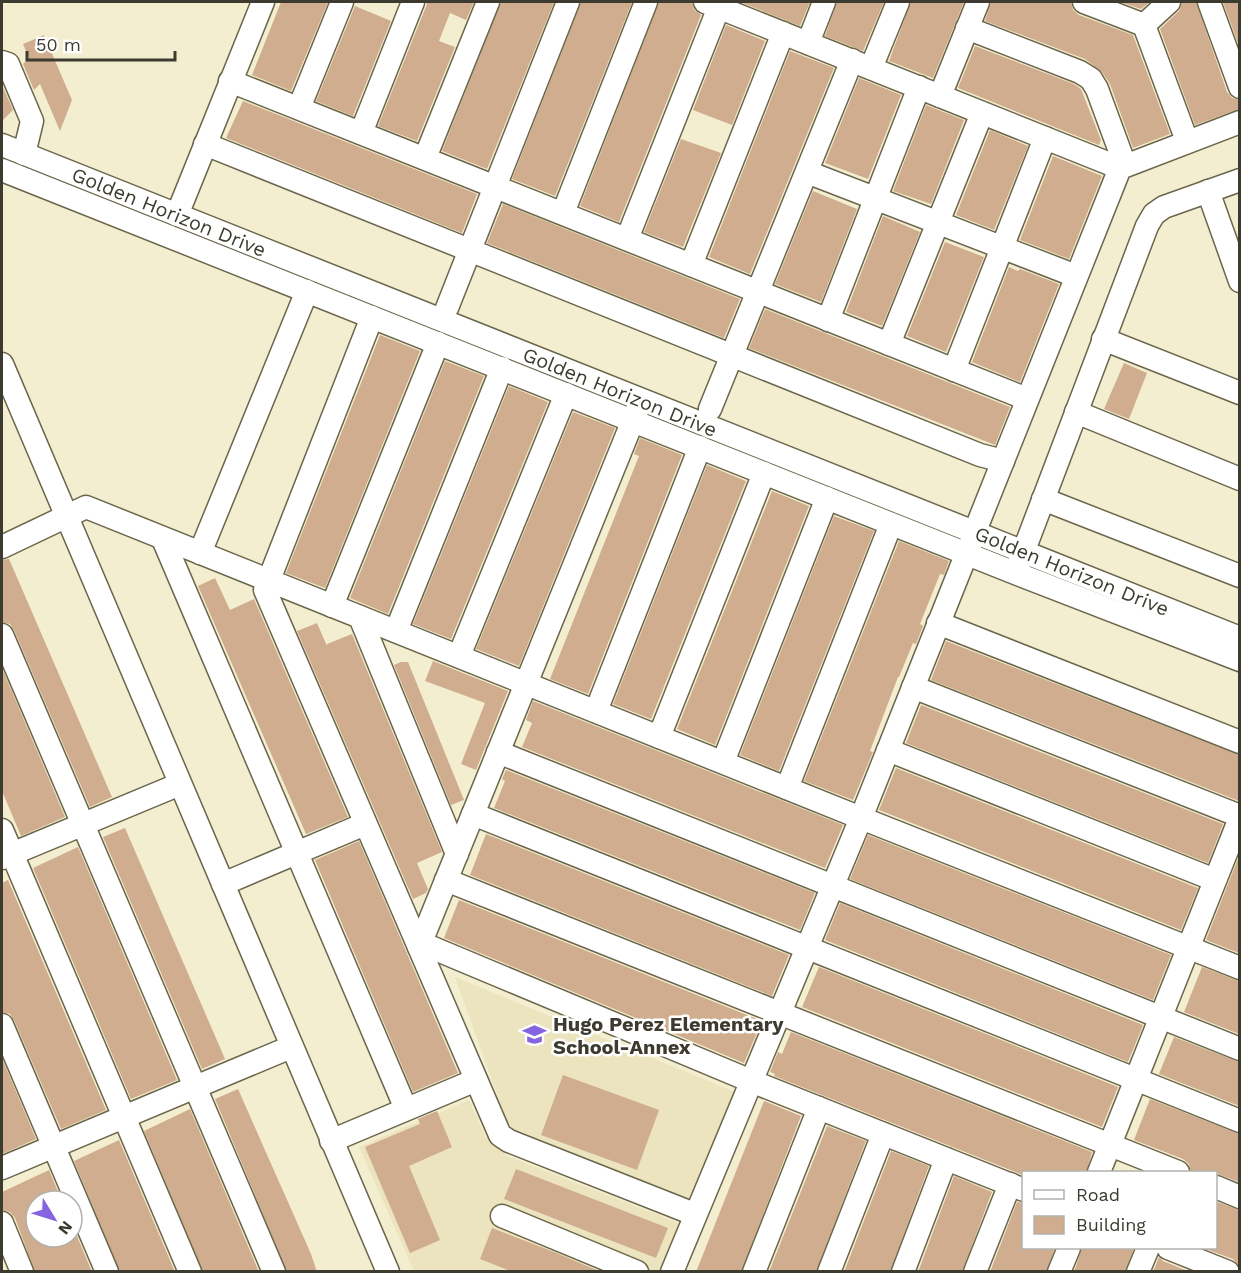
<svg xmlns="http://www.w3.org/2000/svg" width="1241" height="1273" font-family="'Work Sans',sans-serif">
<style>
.built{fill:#ebe4be}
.building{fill:#cfad8e}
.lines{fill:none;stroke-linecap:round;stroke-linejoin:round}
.minor-casing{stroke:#6b664b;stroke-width:25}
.minor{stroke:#fff;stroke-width:22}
.labels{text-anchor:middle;stroke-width:5;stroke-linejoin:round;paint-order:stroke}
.street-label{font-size:20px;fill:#3d3b2f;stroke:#fff}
.poi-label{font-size:20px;font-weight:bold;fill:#3d3b2f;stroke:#fff;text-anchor:start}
</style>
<rect width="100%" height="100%" fill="#f4eed0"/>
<g class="built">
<polygon points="455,977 735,1092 689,1200 512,1128 506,1119"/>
<polygon points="469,1100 485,1136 507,1156 679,1223 660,1271 414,1271 359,1147"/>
</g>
<g class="building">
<polygon points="281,2 328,2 291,91 252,75"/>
<polygon points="426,2 474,2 466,20 450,13 439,41 455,47 417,141 378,126 427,4"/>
<polygon points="501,2 554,2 487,169 442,151"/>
<polygon points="581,2 632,2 555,196 512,179"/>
<polygon points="659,2 692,2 694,10 701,15 619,222 580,206"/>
<polygon points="740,2 810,2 800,26"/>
<polygon points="837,2 884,2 863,51 825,36"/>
<polygon points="911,2 964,2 933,78 889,61"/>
<polygon points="991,2 1071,2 1073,10 1079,15 1133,35 1170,134 1133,148 1110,84 1102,72 1085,59 985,21"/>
<polygon points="1120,2 1150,2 1141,9"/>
<polygon points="1182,2 1196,2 1227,92 1232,98 1239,100 1239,109 1195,125 1160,29 1179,11"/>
<polygon points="1223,2 1239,2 1239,46"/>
<polygon points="355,6 391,21 353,116 316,101"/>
<polygon points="726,25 765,41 732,125 693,110"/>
<polygon points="44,35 72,100 60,131 40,84 34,90 23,64 29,58 23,44"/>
<polygon points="975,46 1074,84 1081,89 1101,140 1099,145 958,88"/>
<polygon points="790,51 834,68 750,274 709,257"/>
<polygon points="859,78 901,95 868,179 825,163"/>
<polygon points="2,85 13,110 2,121"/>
<polygon points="243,101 477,194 462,233 226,138"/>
<polygon points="926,105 964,120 931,204 893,191"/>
<polygon points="990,130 1028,146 994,230 956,215"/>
<polygon points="681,139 721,153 683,247 644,232"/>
<polygon points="1053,156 1102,176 1069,259 1020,240"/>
<polygon points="813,191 857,209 821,302 775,284"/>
<polygon points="503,204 740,299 724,338 487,243"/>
<polygon points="883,216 920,232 882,326 846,312"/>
<polygon points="945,242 984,257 946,352 907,336"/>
<polygon points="1009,267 1018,271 1020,269 1059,284 1020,382 972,362"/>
<polygon points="765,309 1010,407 995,445 749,348"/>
<polygon points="380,335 420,351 325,588 286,573"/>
<polygon points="445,361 484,376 388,614 350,598"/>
<polygon points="1124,363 1147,373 1129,419 1104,409"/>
<polygon points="509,386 548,402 451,639 413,624"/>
<polygon points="573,412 615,428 519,666 476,649"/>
<polygon points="640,438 682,455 588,694 550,679 639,456 634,454"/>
<polygon points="707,465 746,481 651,719 613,704"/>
<polygon points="772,491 809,506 715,745 677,729"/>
<polygon points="834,516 874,531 779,771 740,755"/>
<polygon points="899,541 949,561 944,575 940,574 920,624 923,626 916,644 913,643 899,677 898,677 870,751 873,752 853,800 804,781"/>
<polygon points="9,559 112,797 90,807 14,630 10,624 2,622 2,560"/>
<polygon points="215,578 230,610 254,599 348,817 306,834 198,586"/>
<polygon points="317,623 327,646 327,644 352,634 442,852 417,863 428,889 426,893 413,899 297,631"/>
<polygon points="946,641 1239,755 1239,801 931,680"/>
<polygon points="433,661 508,691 476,770 461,764 485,703 425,681"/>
<polygon points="401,662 408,662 464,800 451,805 394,665"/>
<polygon points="2,668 65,817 21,836 2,791"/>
<polygon points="533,701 843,825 825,868 522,747 532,723 526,720"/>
<polygon points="921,705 1223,824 1208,863 906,743"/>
<polygon points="896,768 1198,888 1181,930 879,810"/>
<polygon points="506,770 815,893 800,930 494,808 505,781 502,779"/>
<polygon points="125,828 225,1059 202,1069 103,837"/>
<polygon points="486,834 789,955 772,996 470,875"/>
<polygon points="868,835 1171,955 1153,1000 850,879"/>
<polygon points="359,841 458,1073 413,1092 315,860"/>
<polygon points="78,847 177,1080 131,1099 33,868"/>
<polygon points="1239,856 1239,953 1206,940"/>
<polygon points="8,880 106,1110 61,1129 14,1020 10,1014 2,1012 2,883"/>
<polygon points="459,900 762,1021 744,1063 444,938"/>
<polygon points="840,903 1143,1025 1128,1062 825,940"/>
<polygon points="819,967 1118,1087 1102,1127 802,1007"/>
<polygon points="1202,967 1239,981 1239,1034 1184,1012"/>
<polygon points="791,1032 1092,1152 1086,1173 1023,1173 1023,1175 774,1076 775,1074 770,1072 778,1052 782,1054"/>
<polygon points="1174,1037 1239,1062 1239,1106 1159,1074"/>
<polygon points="2,1058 36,1139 2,1154"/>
<polygon points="563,1075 659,1110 637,1170 541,1135"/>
<polygon points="238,1089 311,1254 317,1272 287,1272 215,1099"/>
<polygon points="1150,1099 1239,1134 1239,1182 1215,1173 1191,1173 1189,1164 1183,1159 1134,1140"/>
<polygon points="764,1101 801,1116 741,1272 696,1272"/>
<polygon points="190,1109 259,1272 203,1272 144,1131"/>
<polygon points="437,1111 452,1147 409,1166 440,1240 410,1253 365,1147 420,1124 418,1119"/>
<polygon points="827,1126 866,1141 816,1272 769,1272"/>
<polygon points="119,1140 175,1272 120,1272 74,1161"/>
<polygon points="891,1151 929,1166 890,1272 844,1272"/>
<polygon points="516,1169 668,1228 656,1258 504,1199"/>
<polygon points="49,1170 62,1201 36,1201 36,1237 72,1237 72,1224 92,1272 35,1272 15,1218 10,1212 2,1210 2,1192"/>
<polygon points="954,1176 992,1192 962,1272 918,1272"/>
<polygon points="1215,1201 1239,1210 1239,1266 1233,1259 1203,1248 1215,1248"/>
<polygon points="1017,1202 1023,1203 1023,1248 1055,1248 1046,1272 990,1272"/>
<polygon points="492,1228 554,1252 601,1272 513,1272 480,1259"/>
<polygon points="1082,1248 1134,1248 1125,1272 1074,1272"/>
<polygon points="1159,1257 1163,1261 1190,1272 1153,1272"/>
</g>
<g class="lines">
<defs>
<g id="minor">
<polyline points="705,2 1120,168"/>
<polyline points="1084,2 1144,25 1187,141"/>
<polyline points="1209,2 1240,87"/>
<polyline points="1144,25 1169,2"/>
<polyline points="967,28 1080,72 1091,79 1097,89 1125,165"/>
<polyline points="808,43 824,2"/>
<polyline points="2,62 8,64 32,121 24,154"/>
<polyline points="871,68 898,2"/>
<polyline points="230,81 1027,399"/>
<polyline points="940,96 978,2"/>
<polyline points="299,108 342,2"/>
<polyline points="361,133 413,2"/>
<polyline points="205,144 980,455 1003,461"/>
<polyline points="2,145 1240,638"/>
<polyline points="425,158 488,2"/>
<polyline points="2,170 1015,573 1240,660"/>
<polyline points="807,172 1076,276"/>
<polyline points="1208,191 1240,281"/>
<polyline points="563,213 646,2"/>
<polyline points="177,215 263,2"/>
<polyline points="627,239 719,7"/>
<polyline points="691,265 783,33"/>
<polyline points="447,308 568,2"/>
<polyline points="372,317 265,590 500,1135 509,1141 694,1214"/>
<polyline points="828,320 919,87"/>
<polyline points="1103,339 1240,393"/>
<polyline points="889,344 982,113"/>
<polyline points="2,364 388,1272"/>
<polyline points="954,370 1045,138"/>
<polyline points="710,409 852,60"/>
<polyline points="1076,412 1240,479"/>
<polyline points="1043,499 1240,576"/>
<polyline points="979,521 1120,168 1240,122"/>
<polyline points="163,539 406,1109"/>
<polyline points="2,547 86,507 861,818 1240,968"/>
<polyline points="200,553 307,291"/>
<polyline points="1018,566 1147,226 1154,214 1164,207 1240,180"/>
<polyline points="332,606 438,343"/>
<polyline points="360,617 457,854"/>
<polyline points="938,623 1240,742"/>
<polyline points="396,631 502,368"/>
<polyline points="2,635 274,1272"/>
<polyline points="459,656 566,394"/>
<polyline points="913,687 1240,816"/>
<polyline points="596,711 700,447"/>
<polyline points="659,737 764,473"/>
<polyline points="888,750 1215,880"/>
<polyline points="498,752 1240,1049"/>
<polyline points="723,762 827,498"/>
<polyline points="787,788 891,524"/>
<polyline points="473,814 1240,1121"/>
<polyline points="2,830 190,1272"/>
<polyline points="2,858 180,784"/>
<polyline points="446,880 1178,1172"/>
<polyline points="223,884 365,824"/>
<polyline points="421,943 751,1081 1024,1190"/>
<polyline points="419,947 638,408"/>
<polyline points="2,1025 107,1272"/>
<polyline points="331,1141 476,1080"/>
<polyline points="2,1168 291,1047"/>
<polyline points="1099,1172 1240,818"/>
<polyline points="1216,1187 1240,1197"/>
<polyline points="502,1216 637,1272"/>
<polyline points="2,1223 22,1272"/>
<polyline points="1168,1248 1228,1272"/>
<polyline points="672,1272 861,818 972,540"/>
<polyline points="754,1272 819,1108"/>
<polyline points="829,1272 883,1134"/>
<polyline points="903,1272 946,1159"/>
<polyline points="975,1272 1010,1184"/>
<polyline points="1059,1272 1069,1248"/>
<polyline points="1138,1272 1148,1248"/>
</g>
</defs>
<use href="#minor" class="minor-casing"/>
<use href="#minor" class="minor"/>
</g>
<defs>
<symbol id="school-bare" viewBox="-9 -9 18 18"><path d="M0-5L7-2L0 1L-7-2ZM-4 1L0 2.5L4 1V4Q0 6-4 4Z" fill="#8464df" stroke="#fff" stroke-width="2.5" paint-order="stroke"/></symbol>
</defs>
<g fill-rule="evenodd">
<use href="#school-bare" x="518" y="1018" width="33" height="33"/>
</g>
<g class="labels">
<g class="street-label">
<text transform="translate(169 212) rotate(22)" y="7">Golden Horizon Drive</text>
<text transform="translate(620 392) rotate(22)" y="7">Golden Horizon Drive</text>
<text transform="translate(1072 571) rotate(22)" y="7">Golden Horizon Drive</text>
</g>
<g class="poi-label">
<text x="553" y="1031">Hugo Perez Elementary<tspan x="553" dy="23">School-Annex</tspan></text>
</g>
</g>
<rect width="1241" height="1273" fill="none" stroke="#3d3b2f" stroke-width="6"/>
<rect x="1022" y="1171" width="195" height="78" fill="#ffffff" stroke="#b1b1ac" stroke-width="1.5"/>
<rect x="1034" y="1190" width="30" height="9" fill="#ffffff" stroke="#b1b1ac" stroke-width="1.5"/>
<text x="1076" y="1201" font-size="18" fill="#3d3b2f">Road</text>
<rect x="1034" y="1216" width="30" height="18" fill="#cfad8e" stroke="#b1b1ac" stroke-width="1.5"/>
<text x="1076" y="1231" font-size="18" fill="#3d3b2f">Building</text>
<g transform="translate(54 1219) rotate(128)"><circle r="28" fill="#ffffff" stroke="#b1b1ac" stroke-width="1.5"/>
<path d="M0-4.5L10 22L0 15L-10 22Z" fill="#8464df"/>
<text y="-9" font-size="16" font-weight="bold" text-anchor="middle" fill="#3d3b2f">N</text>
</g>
<path d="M27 51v9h148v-9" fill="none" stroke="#3d3b2f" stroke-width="3"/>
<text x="36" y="51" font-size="18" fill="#3d3b2f" stroke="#ffffff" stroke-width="4.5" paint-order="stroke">50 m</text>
</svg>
